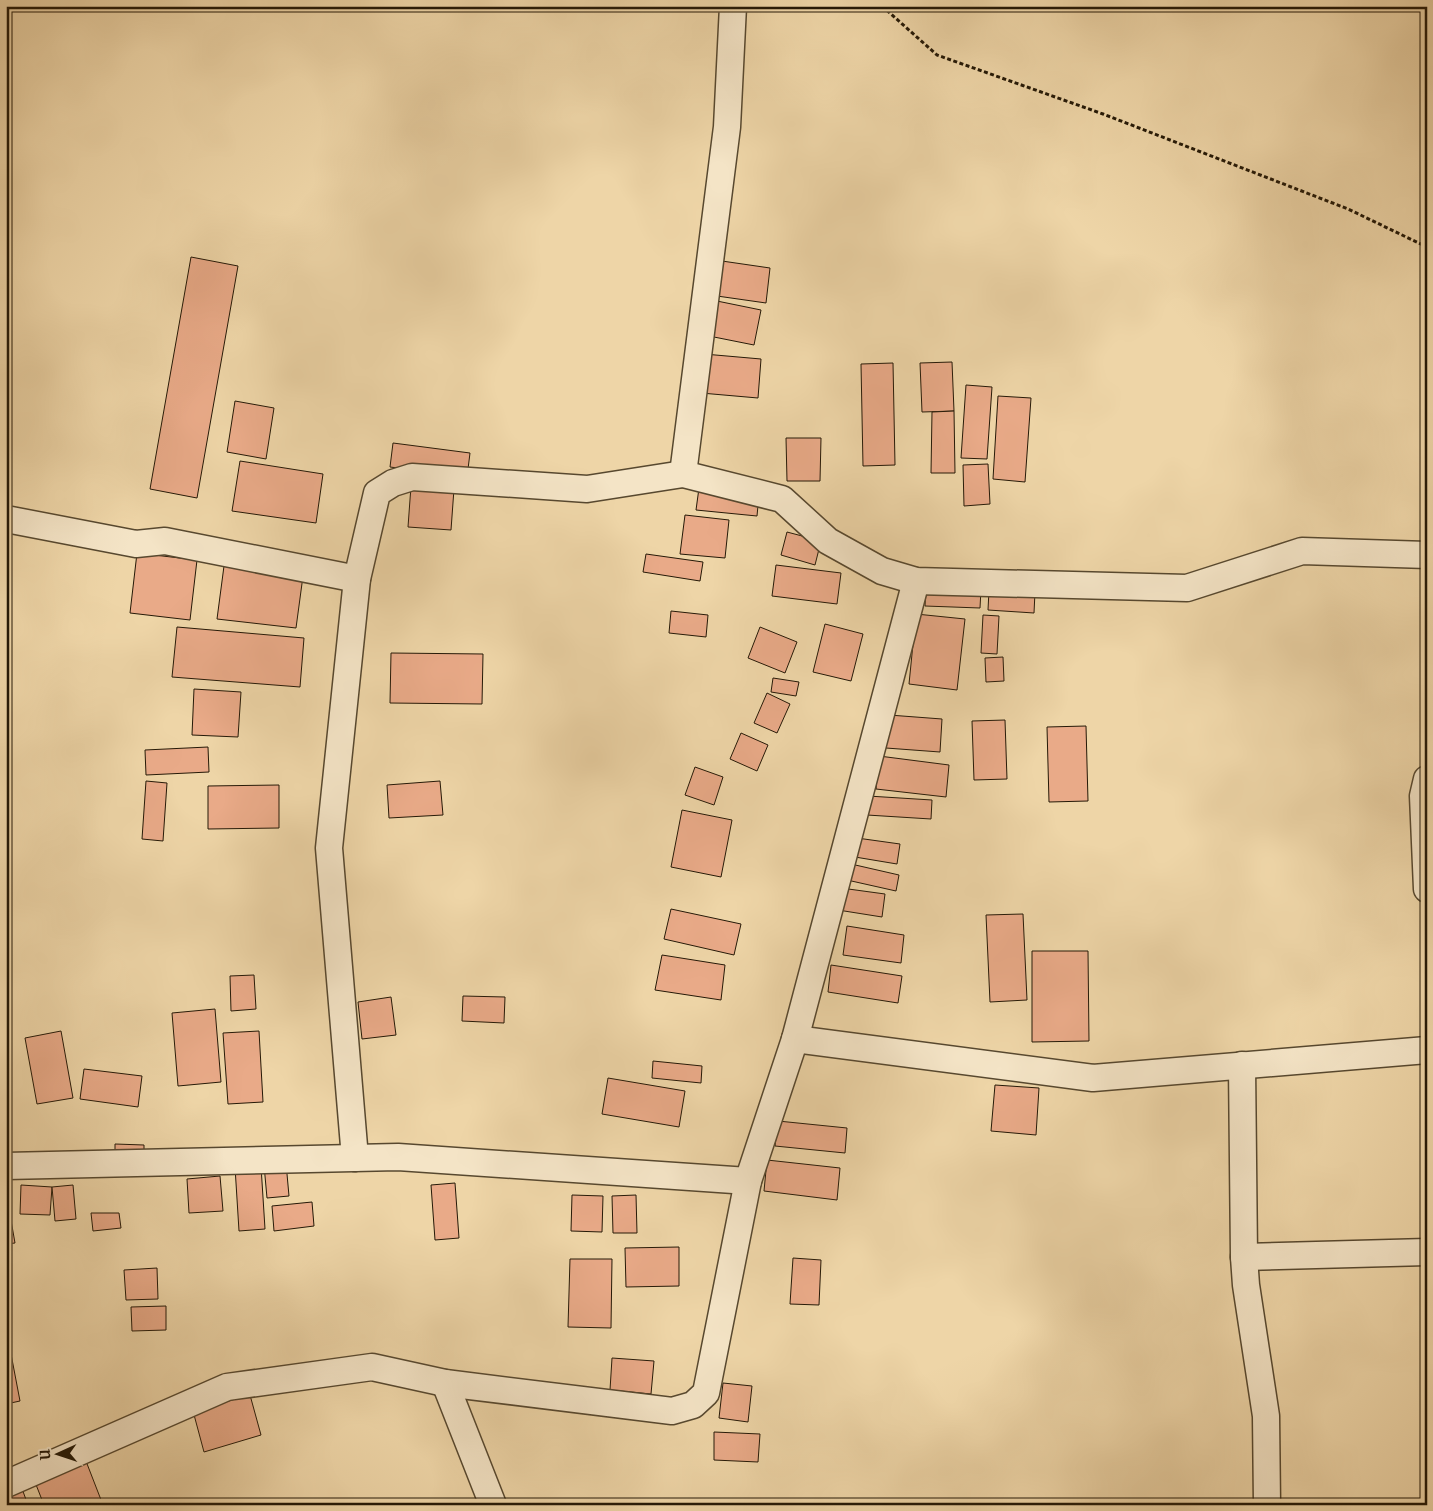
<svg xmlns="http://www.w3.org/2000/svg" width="1433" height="1511" font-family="'IM FELL French Canon',serif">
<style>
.building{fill:#e9aa88;stroke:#251907}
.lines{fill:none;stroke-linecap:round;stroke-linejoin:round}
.minor-casing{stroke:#57482f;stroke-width:29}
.path{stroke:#251907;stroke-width:3;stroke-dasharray:4 2.5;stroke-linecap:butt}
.minor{stroke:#f4e4c6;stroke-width:26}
</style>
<rect width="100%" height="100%" fill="#eed5a7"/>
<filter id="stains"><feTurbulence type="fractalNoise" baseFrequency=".004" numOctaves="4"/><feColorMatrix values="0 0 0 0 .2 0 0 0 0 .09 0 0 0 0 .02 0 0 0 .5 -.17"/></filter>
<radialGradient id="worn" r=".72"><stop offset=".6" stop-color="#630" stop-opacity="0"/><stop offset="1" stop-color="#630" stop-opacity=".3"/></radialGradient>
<g class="building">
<polygon points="191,257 238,266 197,498 150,489"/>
<polygon points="715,260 770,268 766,303 710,295"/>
<polygon points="712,300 761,310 754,345 704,335"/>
<polygon points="704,354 761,359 758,398 701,393"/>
<polygon points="952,362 954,411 922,412 920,363"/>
<polygon points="893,363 895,465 863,466 861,364"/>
<polygon points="966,385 992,387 987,459 961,458"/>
<polygon points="998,396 1031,398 1025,482 993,479"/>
<polygon points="235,401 274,408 266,459 227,452"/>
<polygon points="954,411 955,473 931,473 932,412"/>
<polygon points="786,438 821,438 820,481 787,481"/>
<polygon points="393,443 470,453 467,477 390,467"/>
<polygon points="240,461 323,474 316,523 232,511"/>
<polygon points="988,464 990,504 964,506 963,465"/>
<polygon points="411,486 454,489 451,530 408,527"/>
<polygon points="699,488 759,495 757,516 696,510"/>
<polygon points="685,515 729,520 725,558 680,554"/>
<polygon points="787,532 821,541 815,565 781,555"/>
<polygon points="137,553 197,560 190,620 130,613"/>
<polygon points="646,554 703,562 700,581 643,572"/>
<polygon points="776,565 841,573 837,604 772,596"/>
<polygon points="224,566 303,576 296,628 217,619"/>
<polygon points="926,586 981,589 980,608 925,606"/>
<polygon points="989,590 1035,592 1034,613 988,610"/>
<polygon points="671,611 708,615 706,637 669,633"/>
<polygon points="916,614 965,619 957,690 909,684"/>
<polygon points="983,615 999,616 997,654 981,653"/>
<polygon points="825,624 863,634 851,681 813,672"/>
<polygon points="177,627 304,638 300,687 172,677"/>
<polygon points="760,627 797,642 785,673 748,658"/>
<polygon points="391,653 483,654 482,704 390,703"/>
<polygon points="1003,657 1004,681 986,682 985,658"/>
<polygon points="773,678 799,682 796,696 771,692"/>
<polygon points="194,689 241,692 238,737 192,735"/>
<polygon points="767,693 790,704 777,733 754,723"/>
<polygon points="889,715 942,719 940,752 886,748"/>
<polygon points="1005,720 1007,779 974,780 972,721"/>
<polygon points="1086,726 1088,801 1049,802 1047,727"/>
<polygon points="741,733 768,745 757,771 730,759"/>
<polygon points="208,747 209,772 146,775 145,750"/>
<polygon points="879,756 949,765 946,797 876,789"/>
<polygon points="695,767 723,777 714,805 685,795"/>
<polygon points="146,781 167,783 163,841 142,839"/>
<polygon points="440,781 443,815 389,818 387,785"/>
<polygon points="279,785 279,828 208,829 208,786"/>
<polygon points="868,796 932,800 931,819 867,815"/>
<polygon points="682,810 732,820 721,877 671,867"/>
<polygon points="857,838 900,844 897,864 855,857"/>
<polygon points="851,864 899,875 896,891 847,880"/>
<polygon points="841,888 885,894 882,917 838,910"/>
<polygon points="671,909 741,924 734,955 664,939"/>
<polygon points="1023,914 1027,1000 990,1002 986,915"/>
<polygon points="847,926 904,935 901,963 843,955"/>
<polygon points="1032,951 1088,951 1089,1041 1032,1042"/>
<polygon points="662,955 725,965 721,1000 655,990"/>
<polygon points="831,965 902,976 898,1003 828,992"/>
<polygon points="254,975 256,1009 231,1011 230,976"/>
<polygon points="463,996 505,997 504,1023 462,1021"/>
<polygon points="391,997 396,1035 362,1039 358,1002"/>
<polygon points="215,1009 221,1082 178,1086 172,1013"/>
<polygon points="61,1031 73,1098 37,1104 25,1038"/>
<polygon points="259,1031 263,1102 228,1104 223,1033"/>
<polygon points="653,1061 702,1066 701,1083 652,1078"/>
<polygon points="84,1069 142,1076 138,1107 80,1099"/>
<polygon points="608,1078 685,1091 679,1127 602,1114"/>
<polygon points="995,1085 1039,1088 1036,1135 991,1131"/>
<polygon points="778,1121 847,1128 845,1153 775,1146"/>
<polygon points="115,1144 144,1145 144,1157 115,1157"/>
<polygon points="767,1160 840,1168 837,1200 764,1191"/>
<polygon points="286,1163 289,1196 267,1198 264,1165"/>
<polygon points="261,1166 265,1229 239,1231 235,1167"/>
<polygon points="220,1176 223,1211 189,1213 187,1179"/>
<polygon points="455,1183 459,1238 435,1240 431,1185"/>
<polygon points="21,1185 52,1187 50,1215 20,1214"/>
<polygon points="73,1185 76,1219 55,1221 52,1187"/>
<polygon points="6,1192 15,1243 6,1244"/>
<polygon points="572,1195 603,1196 602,1232 571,1231"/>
<polygon points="636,1195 637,1233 613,1233 612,1196"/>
<polygon points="312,1202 314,1226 274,1231 272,1206"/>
<polygon points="91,1213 119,1213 121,1228 93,1231"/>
<polygon points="679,1247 679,1286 626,1287 625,1248"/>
<polygon points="793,1258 821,1260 819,1305 790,1304"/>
<polygon points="570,1259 612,1259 611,1328 568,1327"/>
<polygon points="157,1268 158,1299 126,1300 124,1270"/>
<polygon points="166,1306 166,1330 132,1331 131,1307"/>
<polygon points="11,1354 20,1401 6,1404 6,1355"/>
<polygon points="612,1358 654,1361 651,1394 610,1390"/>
<polygon points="723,1383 752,1386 748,1422 719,1418"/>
<polygon points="250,1395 261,1435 204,1452 193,1411"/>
<polygon points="714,1432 760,1434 758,1462 714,1460"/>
<polygon points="84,1456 103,1505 44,1505 33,1477"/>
<polygon points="21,1486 28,1505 6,1505 6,1492"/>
</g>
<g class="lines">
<defs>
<g id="minor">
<polyline points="683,474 727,127 733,6"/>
<polyline points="6,519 136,544 165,541 357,579"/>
<polyline points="1427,779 1423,796 1427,889"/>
<polyline points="795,1039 1093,1078 1427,1050"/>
<polyline points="1242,1065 1244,1257 1246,1285 1266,1416 1267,1505"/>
<polyline points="355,1158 329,848 357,579 377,493 393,483 412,477 587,489 683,474 782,499 828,541 882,571 916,581 1187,588 1302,551 1427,555"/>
<polyline points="6,1166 398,1157 748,1181"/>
<polyline points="1244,1257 1427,1252"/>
<polyline points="445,1383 493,1505"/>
<polyline points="6,1484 227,1387 372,1367 445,1383 672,1411 693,1405 706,1393 748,1181 795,1039 916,581"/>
</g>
</defs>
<use href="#minor" class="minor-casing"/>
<polyline class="path" points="882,6 937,55 1103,114 1348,209 1427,247"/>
<use href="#minor" class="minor"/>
</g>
<rect width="1433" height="1511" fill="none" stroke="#eed5a7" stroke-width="25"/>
<rect x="8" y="8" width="1418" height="1496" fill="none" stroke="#251907" stroke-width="2.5"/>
<rect x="12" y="12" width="1408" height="1486" fill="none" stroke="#251907"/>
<g transform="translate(58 1454) rotate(267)" stroke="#f4e4c6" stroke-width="4" paint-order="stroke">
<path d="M0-4L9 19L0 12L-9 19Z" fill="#251907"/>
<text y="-8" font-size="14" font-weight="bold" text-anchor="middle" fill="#251907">U</text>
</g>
<rect width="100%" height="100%" filter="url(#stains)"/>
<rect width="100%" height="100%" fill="url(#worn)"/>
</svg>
